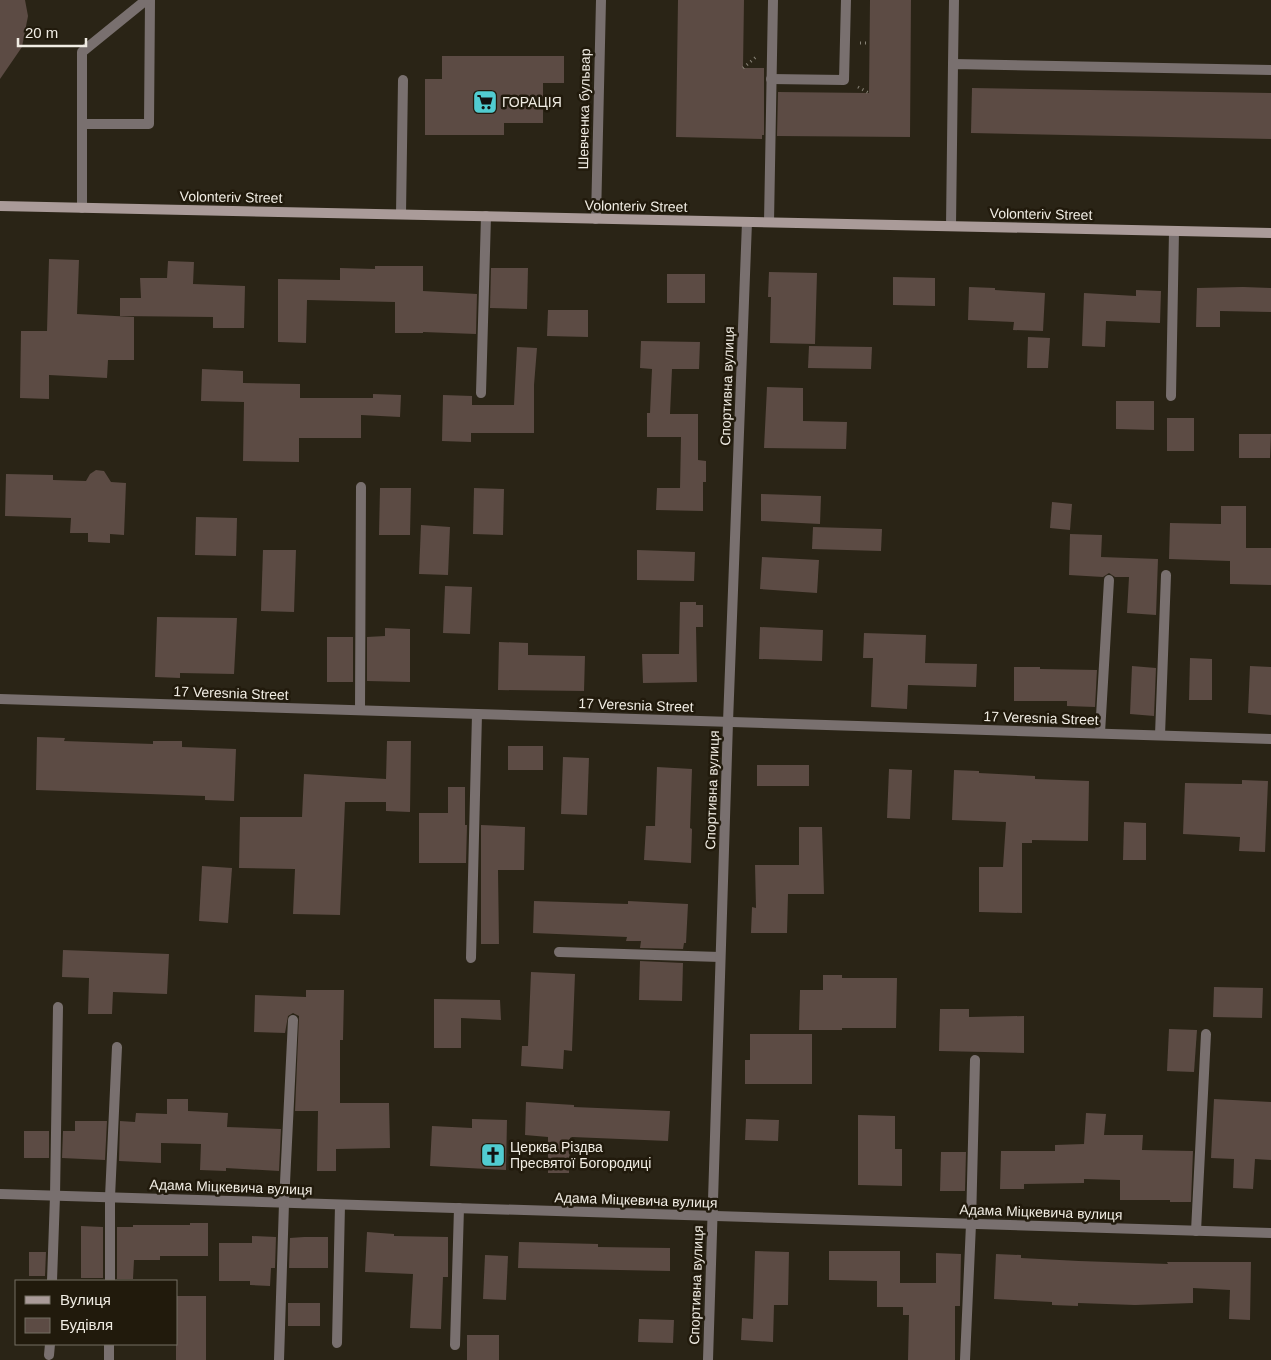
<svg xmlns="http://www.w3.org/2000/svg" width="1271" height="1360" font-family="Arial,sans-serif">
<style>
.building{fill:#5c4b44}
.lines{fill:none;stroke-linecap:round;stroke-linejoin:round}
.path{stroke:#888377;stroke-width:3;stroke-dasharray:1 4;stroke-linecap:butt}
.lane{stroke:#79706f;stroke-width:10}
.street{stroke:#79706f;stroke-width:10}
.secondary{stroke:#aa9b99;stroke-width:10}
.labels{text-anchor:middle;stroke-width:5;stroke-linejoin:round;paint-order:stroke}
.poi-label{font-size:14px;fill:#f0ece3;stroke:#211a0c;text-anchor:start}
.street-label{font-size:14px;fill:#f0ece3;stroke:#211a0c}
</style>
<rect width="100%" height="100%" fill="#2a2416"/>
<g class="building">
<polygon points="0,0 25,0 28,16 22,47 0,79"/>
<polygon points="678,0 744,0 743,68 764,68 764,135 762,135 762,139 676,137"/>
<polygon points="870,0 911,0 910,137 777,136 778,92 869,93"/>
<polygon points="442,56 564,56 564,83 543,83 543,123 504,123 504,135 425,135 425,79 442,79"/>
<polygon points="972,88 1271,93 1271,139 971,133"/>
<polygon points="49,259 79,260 77,314 134,317 134,360 108,360 107,378 49,375 49,399 20,398 21,331 47,331"/>
<polygon points="168,261 194,262 193,284 245,286 244,328 213,328 213,317 120,316 120,298 141,298 140,278 167,278"/>
<polygon points="375,266 423,266 423,291 477,294 476,334 423,332 423,333 395,333 395,302 307,300 306,343 278,342 278,279 340,280 340,268 375,269"/>
<polygon points="491,268 528,268 527,309 490,308"/>
<polygon points="769,272 817,273 815,344 770,343 771,297 768,297"/>
<rect x="667" y="274" width="38" height="29"/>
<polygon points="893,277 935,278 935,306 893,305"/>
<polygon points="969,287 995,288 995,290 1045,293 1043,331 1013,330 1014,322 968,320"/>
<polygon points="1243,287 1271,288 1271,312 1220,311 1220,327 1196,327 1197,288"/>
<polygon points="1136,290 1161,291 1160,323 1106,321 1105,347 1082,346 1084,293 1136,296"/>
<polygon points="548,310 588,310 588,337 547,336"/>
<polygon points="1028,337 1050,338 1048,368 1027,368"/>
<polygon points="641,341 700,342 699,369 672,369 670,414 698,414 698,460 706,461 706,482 703,482 703,511 656,510 657,488 680,488 681,437 647,437 647,413 650,413 652,369 640,368"/>
<polygon points="809,346 872,347 871,369 808,368"/>
<polygon points="517,347 537,348 534,385 534,433 471,433 471,442 442,441 443,395 472,396 472,405 514,405"/>
<polygon points="202,369 243,371 243,383 300,384 300,398 373,398 373,394 401,395 400,417 361,415 361,438 299,438 299,462 243,461 244,402 201,401"/>
<polygon points="767,387 803,388 803,421 847,422 846,449 764,448"/>
<polygon points="1116,401 1154,401 1154,430 1116,429"/>
<rect x="1167" y="418" width="27" height="33"/>
<polygon points="1239,434 1271,434 1270,458 1239,458"/>
<polygon points="96,470 104,471 111,482 126,483 124,535 110,534 110,543 88,542 88,533 70,533 71,518 5,516 6,474 53,475 53,480 86,481 90,474"/>
<polygon points="380,488 411,488 410,535 379,535"/>
<polygon points="474,488 504,489 503,535 473,534"/>
<polygon points="761,494 821,496 820,524 761,521"/>
<polygon points="1052,502 1072,504 1070,530 1050,528"/>
<polygon points="1221,506 1246,506 1246,548 1271,548 1271,585 1230,584 1230,561 1169,559 1170,523 1221,524"/>
<polygon points="196,517 237,518 236,556 195,555"/>
<polygon points="421,525 450,527 448,575 419,574"/>
<polygon points="813,527 882,529 881,551 812,549"/>
<polygon points="1070,534 1102,535 1101,557 1158,559 1156,615 1127,613 1129,577 1115,577 1109,573 1103,577 1069,575"/>
<polygon points="263,550 296,550 294,612 261,611"/>
<polygon points="637,550 695,552 694,581 637,580"/>
<polygon points="762,557 819,560 817,593 760,589"/>
<polygon points="445,586 472,587 470,634 443,633"/>
<polygon points="680,602 696,602 696,605 703,605 703,627 696,627 697,682 643,683 642,654 679,654"/>
<polygon points="157,617 237,618 234,674 180,673 180,678 155,677"/>
<polygon points="760,627 823,630 822,661 759,659"/>
<polygon points="385,628 410,629 410,682 367,681 367,637 385,636"/>
<polygon points="864,633 926,635 925,663 977,664 976,687 908,685 907,709 871,707 873,658 863,658"/>
<rect x="327" y="637" width="26" height="45"/>
<polygon points="499,642 528,643 528,655 585,656 584,691 498,690"/>
<polygon points="1190,658 1212,659 1212,700 1189,700"/>
<polygon points="1132,666 1156,668 1154,716 1130,714"/>
<polygon points="1250,666 1271,667 1271,715 1248,713"/>
<polygon points="1014,667 1040,667 1040,669 1097,670 1095,707 1067,706 1067,701 1014,701"/>
<polygon points="37,737 65,738 64,741 153,744 153,741 182,741 182,747 236,749 234,801 205,800 205,796 36,790"/>
<polygon points="387,741 411,741 410,812 386,811 386,802 345,802 340,915 293,914 295,869 239,868 240,817 302,817 304,774 386,779"/>
<rect x="508" y="746" width="35" height="24"/>
<polygon points="563,757 589,758 587,815 561,814"/>
<rect x="757" y="765" width="52" height="21"/>
<polygon points="657,767 692,769 690,828 692,829 691,863 644,860 646,826 655,826"/>
<polygon points="889,769 912,770 910,819 887,818"/>
<polygon points="954,770 979,771 979,773 1035,776 1035,779 1089,781 1088,841 1032,840 1032,843 1022,843 1022,913 979,912 979,867 1003,867 1006,822 952,820"/>
<polygon points="1242,780 1268,781 1265,852 1239,851 1240,837 1183,834 1185,783 1242,784"/>
<polygon points="448,787 465,787 465,825 467,825 466,863 419,863 419,813 448,813"/>
<polygon points="1124,822 1146,823 1146,860 1123,860"/>
<polygon points="481,825 525,827 524,870 498,870 499,944 481,944"/>
<polygon points="799,827 822,827 824,894 788,894 787,933 751,933 752,907 756,908 755,865 799,865"/>
<polygon points="202,866 232,868 228,923 199,921"/>
<polygon points="534,901 628,904 628,901 688,904 686,943 684,943 683,949 640,948 641,941 626,941 627,937 533,933"/>
<polygon points="63,950 169,954 167,994 113,992 112,1014 88,1014 89,978 62,977"/>
<polygon points="640,961 683,963 682,1001 639,1000"/>
<polygon points="531,972 575,974 572,1051 564,1050 563,1069 521,1066 522,1046 528,1046"/>
<polygon points="823,975 842,975 842,978 897,978 896,1028 842,1028 842,1030 799,1030 800,990 823,990"/>
<polygon points="1214,987 1263,988 1262,1018 1213,1017"/>
<polygon points="306,990 344,990 343,1040 340,1040 340,1103 389,1103 390,1148 336,1149 336,1171 317,1171 318,1111 295,1111 299,1016 293,1013 288,1016 285,1033 254,1032 255,995 306,997"/>
<polygon points="434,999 500,1000 501,1020 461,1018 461,1048 434,1048"/>
<polygon points="940,1009 969,1009 969,1017 1024,1016 1024,1053 939,1051"/>
<polygon points="1169,1029 1197,1030 1194,1072 1167,1071"/>
<polygon points="750,1034 812,1034 812,1084 745,1084 745,1060 750,1060"/>
<polygon points="167,1099 188,1099 188,1111 228,1113 227,1127 281,1129 279,1171 226,1168 226,1171 200,1170 201,1144 161,1143 161,1163 119,1161 120,1121 135,1122 136,1113 167,1114"/>
<polygon points="1214,1099 1271,1102 1271,1160 1255,1159 1253,1189 1233,1188 1234,1159 1211,1158"/>
<polygon points="526,1102 574,1105 574,1107 670,1111 668,1141 572,1137 570,1138 569,1173 548,1173 548,1137 525,1135"/>
<polygon points="1086,1113 1106,1114 1104,1135 1143,1135 1142,1150 1193,1151 1191,1202 1170,1202 1170,1200 1120,1200 1120,1180 1084,1179 1084,1183 1024,1184 1024,1189 1000,1189 1001,1151 1055,1151 1055,1145 1084,1144"/>
<polygon points="858,1115 895,1116 895,1149 902,1149 902,1186 858,1185"/>
<polygon points="472,1119 507,1120 506,1170 430,1166 432,1126 472,1128"/>
<polygon points="746,1119 779,1120 778,1141 745,1140"/>
<polygon points="75,1121 107,1121 105,1160 62,1158 63,1131 75,1131"/>
<rect x="24" y="1131" width="25" height="27"/>
<polygon points="941,1152 966,1152 965,1191 940,1191"/>
<polygon points="190,1223 208,1223 208,1256 160,1256 160,1260 134,1260 133,1279 117,1279 117,1227 133,1227 133,1225 190,1225"/>
<polygon points="81,1226 103,1227 103,1278 81,1278"/>
<polygon points="367,1232 394,1234 394,1236 448,1237 448,1277 443,1277 441,1329 410,1328 413,1274 365,1272"/>
<polygon points="252,1236 276,1237 275,1268 271,1268 270,1286 250,1285 250,1281 219,1281 219,1243 252,1243"/>
<polygon points="304,1237 328,1237 328,1268 289,1268 290,1238"/>
<polygon points="519,1242 598,1244 598,1247 670,1248 670,1271 518,1268"/>
<polygon points="755,1251 789,1252 788,1305 774,1305 773,1342 741,1340 742,1318 753,1319"/>
<polygon points="829,1251 900,1251 900,1283 936,1283 936,1253 961,1254 960,1306 955,1306 955,1360 908,1360 909,1315 903,1315 903,1307 877,1307 877,1281 829,1280"/>
<polygon points="29,1252 46,1252 45,1276 29,1276"/>
<polygon points="996,1254 1021,1255 1021,1258 1079,1261 1168,1264 1167,1262 1251,1262 1250,1320 1229,1319 1230,1290 1193,1288 1193,1303 1135,1305 1078,1303 1078,1306 1052,1305 1052,1302 994,1299"/>
<polygon points="485,1255 508,1256 506,1300 483,1299"/>
<rect x="176" y="1296" width="30" height="64"/>
<rect x="288" y="1303" width="32" height="23"/>
<polygon points="639,1319 674,1320 673,1343 638,1342"/>
<rect x="467" y="1335" width="32" height="25"/>
</g>
<g class="lines">
<g class="path">
<polyline points="860,43 869,43"/>
<polyline points="743,68 756,57"/>
<polyline points="858,87 869,93"/>
</g>
<g class="lane">
<polyline points="953,64 954,0"/>
<polyline points="771,79 844,80 846,0"/>
<polyline points="82,124 149,124 150,0"/>
<polyline points="82,208 82,52 146,0"/>
<polyline points="401,214 403,80"/>
<polyline points="769,222 773,0"/>
<polyline points="951,226 953,64 1271,70"/>
<polyline points="481,393 486,216"/>
<polyline points="1171,396 1174,231"/>
<polyline points="360,710 361,487"/>
<polyline points="1100,733 1109,580"/>
<polyline points="1160,735 1166,575"/>
<polyline points="559,952 720,957"/>
<polyline points="471,958 477,714"/>
<polyline points="1196,1231 1206,1034"/>
<polyline points="52,1281 55,1196 58,1007"/>
<polyline points="110,1281 110,1197 117,1047"/>
<polyline points="337,1343 340,1205"/>
<polyline points="455,1345 459,1208"/>
<polyline points="49,1355 50,1344"/>
<polyline points="109,1360 109,1344"/>
<polyline points="279,1360 284,1203 293,1020"/>
<polyline points="965,1360 971,1224 975,1060"/>
</g>
<g class="street">
<polyline points="596,219 601,0"/>
<polyline points="0,699 1271,739"/>
<polyline points="0,1194 1271,1233"/>
<polyline points="708,1360 728,722 747,222"/>
</g>
<polyline class="secondary" points="0,206 1271,233"/>
</g>
<defs>
<symbol id="supermarket-square" viewBox="-11 -11 22 22"><rect x="-9" y="-9" width="18" height="18" rx="4" fill="#51ccd1" stroke="#211a0c"/><path d="M-6-5.5h2.5l.6 2H6L4.5 2H-2.5L-4.4-4H-6ZM-1.5 3.2a1.3 1.3 0 1 0 .1 0ZM3 3.2a1.3 1.3 0 1 0 .1 0Z" fill="#111"/></symbol>
<symbol id="church-square" viewBox="-11 -11 22 22"><rect x="-9" y="-9" width="18" height="18" rx="4" fill="#51ccd1" stroke="#211a0c"/><path d="M-1.2-6h2.4v3.5h3.3v2.4h-3.3V6h-2.4V-.1h-3.3v-2.4h3.3Z" fill="#111"/></symbol>
</defs>
<g fill-rule="evenodd">
<use href="#supermarket-square" x="471" y="88" width="28" height="28"/>
<use href="#church-square" x="479" y="1141" width="28" height="28"/>
</g>
<g class="labels">
<g class="poi-label">
<text x="502" y="107">ГОРАЦІЯ</text>
<text x="510" y="1152">Церква Різдва<tspan x="510" dy="16">Пресвятої Богородиці</tspan></text>
</g>
<g class="street-label">
<text transform="translate(584 109) rotate(-89)" y="5">Шевченка бульвар</text>
<text transform="translate(231 197) rotate(1)" y="5">Volonteriv Street</text>
<text transform="translate(636 206) rotate(1)" y="5">Volonteriv Street</text>
<text transform="translate(1041 214) rotate(1)" y="5">Volonteriv Street</text>
<text transform="translate(727 386) rotate(-88)" y="5">Спортивна вулиця</text>
<text transform="translate(231 693) rotate(2)" y="5">17 Veresnia Street</text>
<text transform="translate(636 705) rotate(2)" y="5">17 Veresnia Street</text>
<text transform="translate(1041 718) rotate(2)" y="5">17 Veresnia Street</text>
<text transform="translate(712 790) rotate(-88)" y="5">Спортивна вулиця</text>
<text transform="translate(231 1187) rotate(2)" y="5">Адама Міцкевича вулиця</text>
<text transform="translate(636 1200) rotate(2)" y="5">Адама Міцкевича вулиця</text>
<text transform="translate(1041 1212) rotate(2)" y="5">Адама Міцкевича вулиця</text>
<text transform="translate(696 1285) rotate(-88)" y="5">Спортивна вулиця</text>
</g>
</g>
<rect x="15" y="1280" width="162" height="65" fill="#211a0c" stroke="#746e62"/>
<rect x="25" y="1296" width="25" height="8" fill="#aa9b99" stroke="#746e62"/>
<text x="60" y="1305" font-size="15" fill="#f0ece3">Вулиця</text>
<rect x="25" y="1318" width="25" height="15" fill="#5c4b44" stroke="#746e62"/>
<text x="60" y="1330" font-size="15" fill="#f0ece3">Будівля</text>
<path d="M18 38v8h68v-8" fill="none" stroke="#f0ece3" stroke-width="2.5"/>
<text x="25" y="38" font-size="15" fill="#f0ece3" stroke="#211a0c" stroke-width="4" paint-order="stroke">20 m</text>
</svg>
